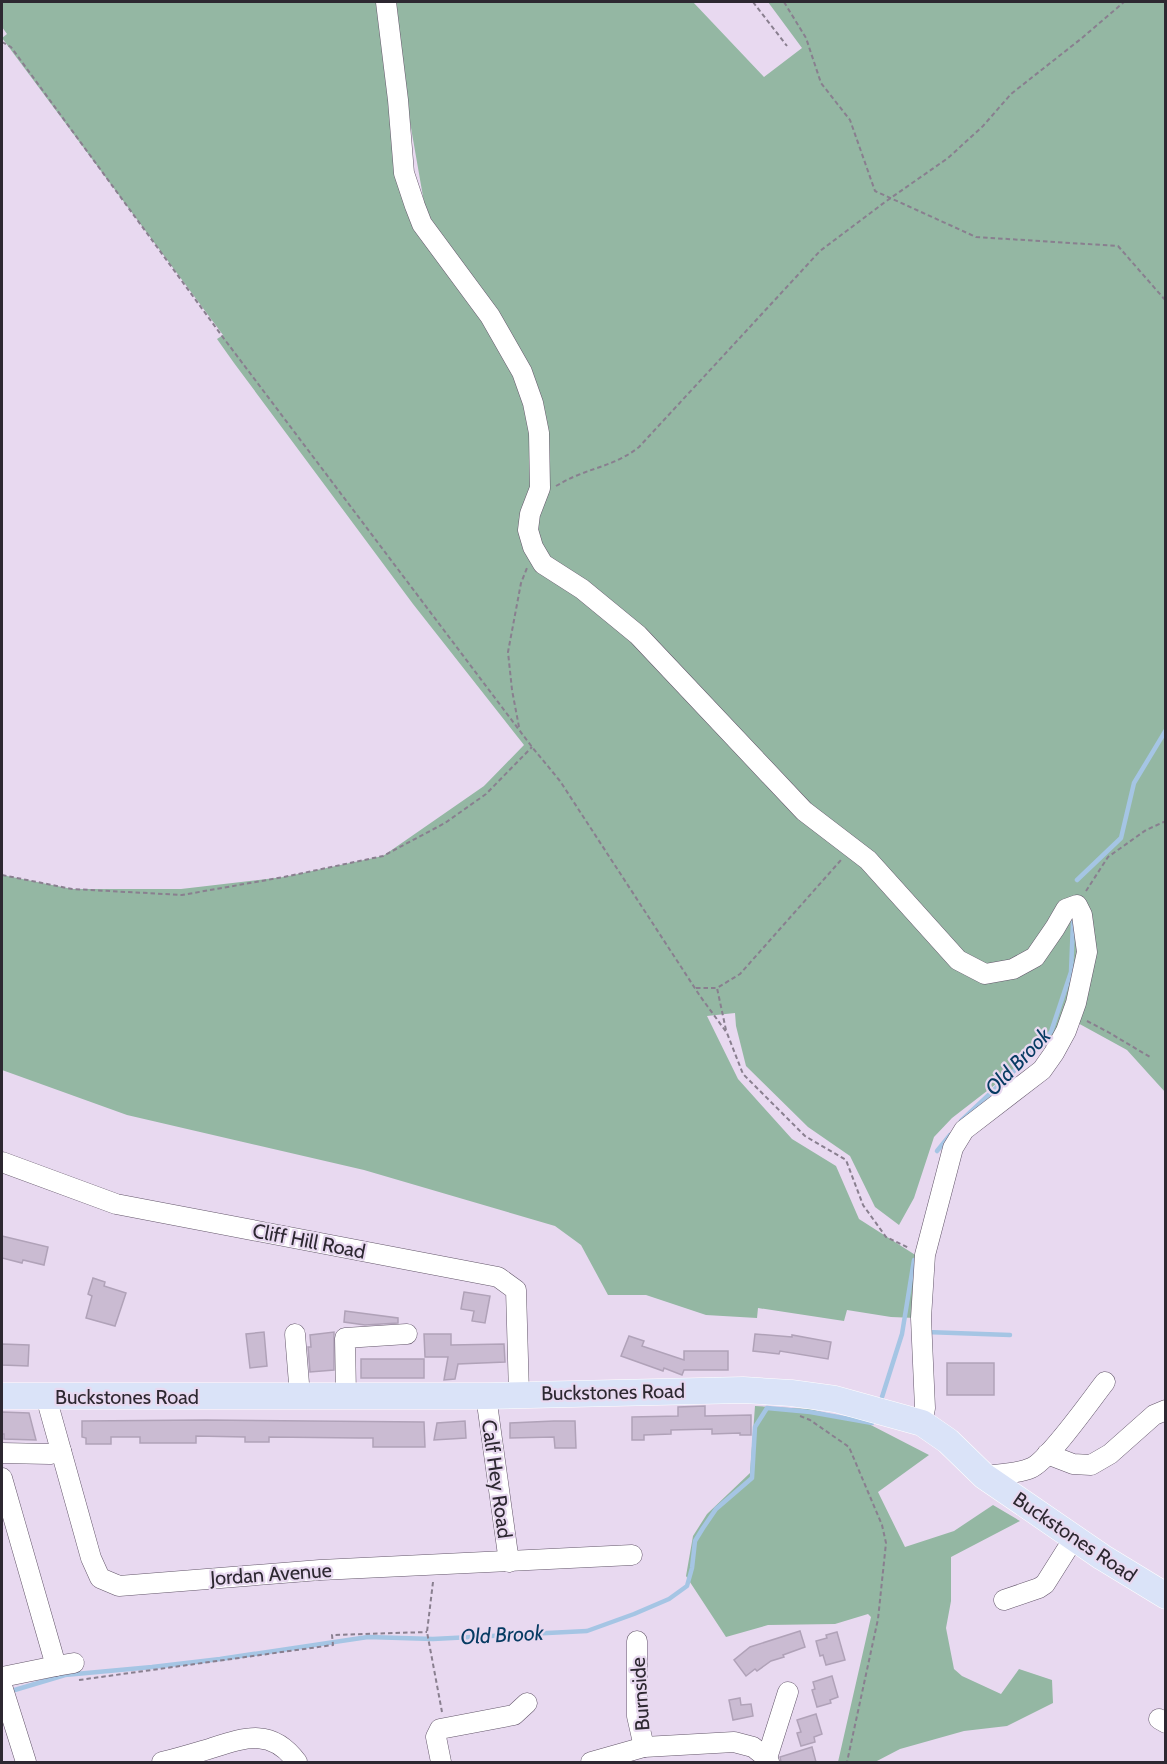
<svg xmlns="http://www.w3.org/2000/svg" width="1167" height="1764" font-family="Cabin,sans-serif">
<style>
.green{fill:#94b7a3}
.lines{fill:none;stroke-linecap:round;stroke-linejoin:round}
.stream{stroke:#a5c5e4;stroke-width:4.5}
.building{fill:#cabbd2;stroke:#b0a2b8;stroke-width:1.5}
.minor-casing{stroke:#63566a;stroke-width:21}
.major-casing{stroke:#fff;stroke-width:27}
.path{stroke:#897f8f;stroke-width:2;stroke-dasharray:4.5 3;stroke-linecap:butt}
.minor{stroke:#fff;stroke-width:20}
.major{stroke:#dae3f8;stroke-width:26}
.labels{text-anchor:middle;stroke-width:4.5;stroke-linejoin:round;paint-order:stroke}
.street-label{font-size:20px;fill:#2d2831;stroke:#e8d9f0}
.water-label{font-size:21px;font-style:italic;fill:#073b63;stroke:#e8d9f0}
</style>
<rect width="100%" height="100%" fill="#e8d9f0"/>
<g class="green">
<polygon points="2,2 379,2 395,129 425,208 389,2 693,2 764,77 802,48 768,2 1165,2 1165,1092 1127,1050 1076,1022 952,1118 934,1137 914,1198 899,1225 875,1207 850,1156 808,1127 746,1066 736,1026 735,1013 707,1016 738,1079 792,1139 836,1166 859,1219 920,1258 916,1318 891,1317 847,1310 844,1321 758,1308 757,1318 706,1315 646,1295 608,1295 581,1245 555,1226 364,1170 127,1115 2,1070 2,875 72,889 181,889 284,877 383,856 484,786 524,745 413,604 234,363 217,339 223,335 2,38 7,34 2,27"/>
<polygon points="755,1406 809,1409 865,1422 929,1455 878,1492 905,1547 954,1531 993,1505 1020,1521 951,1557 951,1601 946,1628 954,1669 962,1676 1001,1694 1019,1669 1052,1680 1053,1703 1007,1726 964,1731 900,1749 875,1762 838,1762 871,1617 868,1614 835,1624 768,1625 726,1637 686,1576 693,1536 707,1514 750,1473"/>
</g>
<g class="lines">
<g class="stream">
<polyline points="1077,880 1121,838 1134,783 1166,730"/>
<polyline points="961,1121 1013,1072 1051,1032 1071,972 1073,922"/>
<polyline points="937,1151 950,1135"/>
<polyline points="926,1332 1010,1335"/>
<polyline points="882,1397 902,1334 914,1260"/>
<polyline points="8,1692 65,1675 152,1667 220,1659 368,1637 433,1639 587,1631 634,1614 669,1599 687,1586 692,1568 695,1541 703,1528 716,1509 752,1478 755,1427 767,1408 810,1412 872,1423"/>
</g>
</g>
<g class="building">
<polygon points="2,1236 48,1247 44,1265 23,1260 22,1263 2,1258"/>
<polygon points="93,1278 105,1282 104,1286 126,1293 115,1326 86,1318 92,1296 88,1294"/>
<polygon points="464,1292 490,1296 485,1323 472,1321 474,1311 461,1309"/>
<polygon points="345,1311 398,1318 398,1323 365,1325 344,1322"/>
<polygon points="264,1332 267,1366 250,1368 246,1334"/>
<polygon points="334,1332 334,1370 310,1372 308,1347 311,1347 310,1335"/>
<polygon points="424,1334 451,1334 451,1345 504,1344 505,1362 458,1364 455,1379 444,1380 448,1357 425,1357"/>
<polygon points="755,1334 792,1337 792,1335 831,1342 828,1359 780,1351 779,1354 753,1351"/>
<polygon points="629,1336 644,1341 642,1346 684,1360 684,1351 728,1351 728,1370 684,1370 682,1375 664,1368 663,1371 621,1356"/>
<polygon points="2,1344 29,1345 28,1366 2,1365"/>
<rect x="361" y="1359" width="63" height="19"/>
<rect x="947" y="1363" width="47" height="32"/>
<polygon points="705,1406 705,1416 751,1415 751,1435 740,1435 740,1433 712,1434 712,1429 671,1430 671,1434 644,1435 644,1440 632,1440 632,1417 678,1416 678,1407"/>
<polygon points="2,1412 29,1413 36,1440 4,1439 4,1434 2,1434"/>
<polygon points="206,1420 424,1422 425,1447 373,1447 373,1438 360,1438 269,1437 269,1442 245,1442 245,1437 196,1436 196,1443 140,1443 140,1437 111,1437 111,1444 86,1444 86,1438 82,1437 82,1421"/>
<polygon points="465,1421 466,1438 434,1440 437,1423"/>
<polygon points="554,1421 575,1421 576,1448 555,1448 554,1437 510,1438 510,1423"/>
<polygon points="800,1631 805,1647 783,1655 784,1657 771,1661 757,1671 755,1669 746,1676 734,1660 750,1647"/>
<polygon points="837,1632 845,1660 826,1665 823,1655 820,1656 816,1641 827,1638 826,1635"/>
<polygon points="832,1676 838,1697 830,1700 831,1703 817,1707 812,1690 815,1689 813,1682"/>
<polygon points="740,1698 741,1705 751,1704 753,1716 733,1720 729,1700"/>
<polygon points="816,1714 822,1734 814,1737 815,1742 801,1746 797,1733 801,1732 797,1720"/>
<polygon points="812,1747 816,1762 781,1762 780,1757"/>
</g>
<g class="lines">
<defs>
<g id="minor">
<polyline points="386,2 398,100 404,173 415,206 422,224 490,316 522,372 533,403 539,433 540,488 530,514 528,530 533,547 543,564 582,589 638,635 804,811 868,860 958,960 985,974 1013,969 1035,957 1055,928 1066,909 1077,905 1082,915 1087,952 1076,1003 1066,1031 1054,1053 1042,1070 964,1130 953,1148 925,1255 921,1318 925,1408 922,1423"/>
<polyline points="2,1162 116,1204 498,1277 516,1290 519,1394"/>
<polyline points="295,1334 300,1396"/>
<polyline points="346,1396 345,1338 407,1334"/>
<polyline points="486,1396 509,1562"/>
<polyline points="46,1397 91,1558 100,1578 119,1586 320,1570 632,1555"/>
<polyline points="2,1453 50,1454 61,1451"/>
<polyline points="1047,1454 1073,1464 1091,1465 1110,1454 1154,1415 1166,1410"/>
<path d="M984 1476C999 1474 1017 1474 1031 1468 1049 1460 1090 1401 1105 1382"/>
<polyline points="2,1478 56,1666 2,1677"/>
<polyline points="1004,1600 1039,1588 1045,1584 1074,1538"/>
<polyline points="637,1641 637,1716 644,1747"/>
<polyline points="56,1666 74,1663"/>
<polyline points="2,1686 26,1762"/>
<polyline points="1159,1719 1166,1723"/>
<polyline points="767,1758 788,1692"/>
<path d="M162 1762C179 1758 195 1753 212 1748 246 1737 272 1728 297 1762"/>
<polyline points="441,1762 436,1737 440,1729 514,1715 527,1703"/>
<polyline points="591,1762 644,1747 734,1742 753,1747 767,1758 769,1762"/>
</g>
<polyline id="major" points="2,1396 486,1396 743,1390 791,1393 835,1399 922,1423 948,1441 984,1476 1102,1557 1166,1596"/>
</defs>
<use href="#minor" class="minor-casing"/>
<use href="#major" class="major-casing"/>
<g class="path">
<polyline points="753,2 787,46"/>
<polyline points="784,2 806,38 821,83 850,120 875,191 976,237 1118,246 1166,301"/>
<polyline points="2,42 11,47 222,336 532,747 560,781 700,996 727,1033 743,1074 805,1136 846,1160 863,1205 886,1237 909,1248"/>
<path d="M556 486C563 482 570 478 578 475 600 466 619 463 639 447L820 251 885 202 948 158 983 126 1011 94 1082 38 1124 2"/>
<polyline points="519,727 512,690 508,652 521,583 527,568"/>
<polyline points="2,875 72,889 182,895 284,877 383,856 445,823 486,794 532,747"/>
<polyline points="1086,891 1108,857 1146,830 1166,821"/>
<polyline points="696,988 717,988"/>
<polyline points="1087,1021 1108,1032 1150,1057"/>
<polyline points="726,1030 717,988 740,974 841,860"/>
<polyline points="800,1416 810,1420 849,1447 882,1525 886,1543 878,1619 847,1762"/>
<polyline points="433,1582 427,1632 442,1712"/>
<polyline points="79,1680 333,1645 332,1635 427,1632"/>
</g>
<use href="#minor" class="minor"/>
<use href="#major" class="major"/>
</g>
<g class="labels">
<g class="street-label">
<text transform="translate(309 1241) rotate(11)" y="7">Cliff Hill Road</text>
<text transform="translate(613 1392) rotate(-1)" y="7">Buckstones Road</text>
<text x="127" y="1404">Buckstones Road</text>
<text transform="translate(497 1479) rotate(82)" y="7">Calf Hey Road</text>
<text transform="translate(1075 1537) rotate(34)" y="7">Buckstones Road</text>
<text transform="translate(271 1574) rotate(-4)" y="7">Jordan Avenue</text>
<text transform="translate(640 1694) rotate(-94)" y="7">Burnside</text>
</g>
<g class="water-label">
<text transform="translate(1018 1062) rotate(-46)" y="7">Old Brook</text>
<text transform="translate(502 1635) rotate(-3)" y="7">Old Brook</text>
</g>
</g>
<rect width="1167" height="1764" fill="none" stroke="#2d2831" stroke-width="6"/>
</svg>
